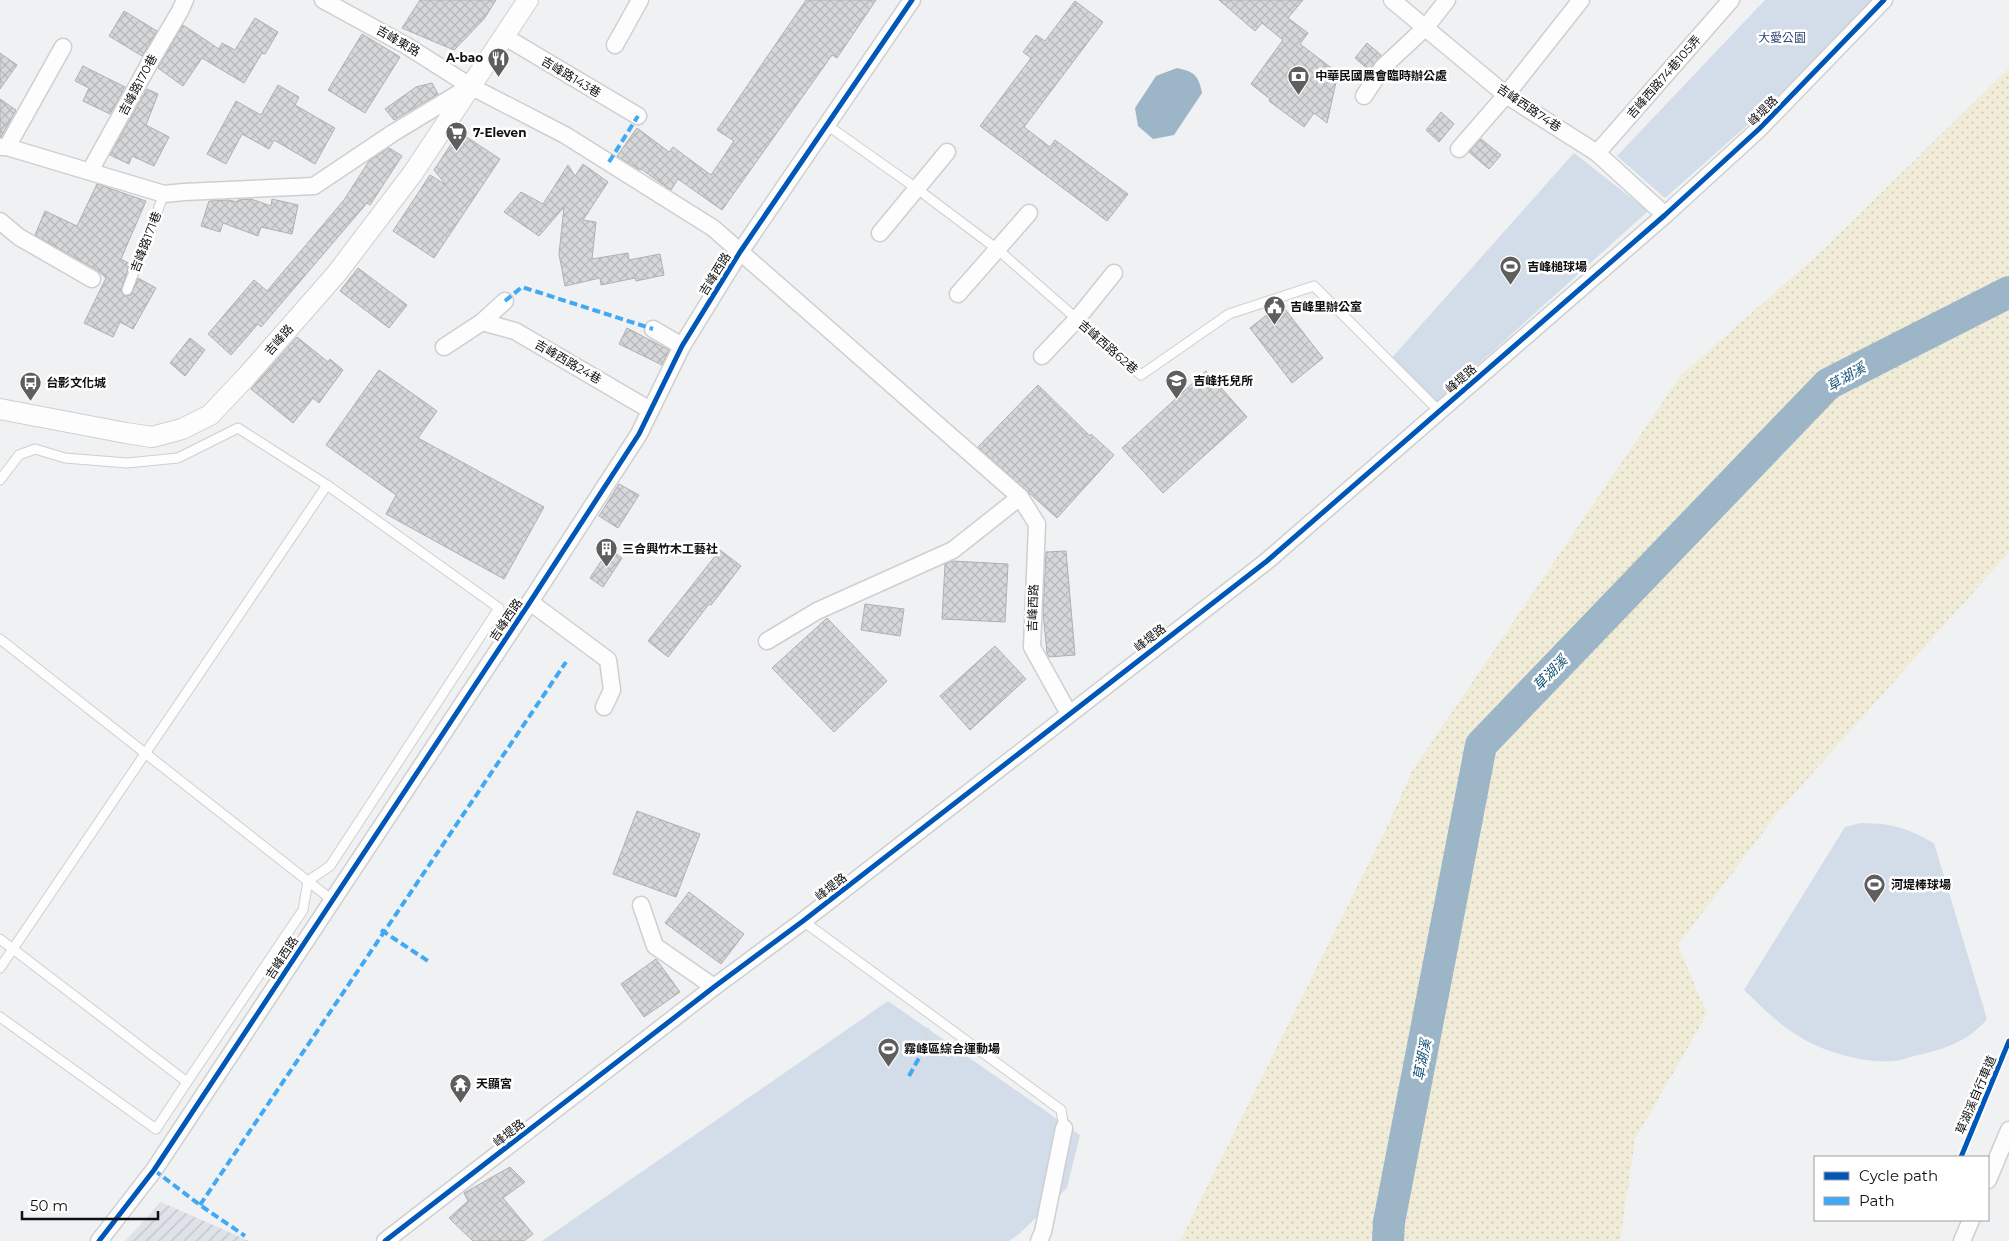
<svg xmlns="http://www.w3.org/2000/svg" width="2009" height="1241" font-family="Montserrat,'Noto Sans TC',sans-serif">
<style>
.industrial{fill:url(#industrial-furrows)}
.sand{fill:url(#sand-dots)}
.green{fill:#d3dce9}
.water{fill:#9cb6c8}
.lines{fill:none;stroke-linecap:round;stroke-linejoin:round}
.river{stroke:#9cb6c8;stroke-width:32}
.building{fill:url(#building-cross-hatch);stroke:#afb0b1}
.service-casing{stroke:#cecfd0;stroke-width:11}
.minor-casing{stroke:#cecfd0;stroke-width:19}
.tertiary-casing{stroke:#cecfd0;stroke-width:22}
.path{stroke:#d8d8d9;stroke-width:3;stroke-dasharray:2.5 2.5;stroke-linecap:butt}
.service{stroke:#fdfdfd;stroke-width:9}
.minor{stroke:#fdfdfd;stroke-width:16}
.tertiary{stroke:#fdfdfd;stroke-width:20}
.quiet{stroke:#3fa9f5;stroke-width:4;stroke-dasharray:8 4;stroke-linecap:butt}
.cycleway-casing{stroke:#fff;stroke-width:8}
.cycleway{stroke:#0057b8;stroke-width:5}
.labels{text-anchor:middle;stroke-width:5;stroke-linejoin:round;paint-order:stroke}
.park-label{font-size:12px;fill:#2c4675;stroke:#fff}
.street-label{font-size:12px;fill:#0f0f10;stroke:#fff}
.poi-label{font-size:12px;font-weight:bold;fill:#0f0f10;stroke:#fff;text-anchor:start}
.water-label{font-size:14px;font-style:italic;fill:#135176;stroke:#fff}
</style>
<defs>
<pattern id="industrial-furrows" width="10" height="10" patternUnits="userSpaceOnUse" patternTransform="scale(1.25)"><rect width="10" height="10" fill="#dfe3e9"/><path d="M-1 1l2-2M0 10L10 0M9 11l2-2" fill="none" stroke="#bec2c7"/></pattern>
<pattern id="sand-dots" width="8" height="8" patternUnits="userSpaceOnUse" patternTransform="scale(1.25)"><rect width="8" height="8" fill="#f1ecd8"/><path d="M2 2h.1M6 6h.1" fill="none" stroke="#cdc9b8" stroke-width="1.8" stroke-linecap="round"/></pattern>
<pattern id="building-cross-hatch" width="8" height="8" patternUnits="userSpaceOnUse" patternTransform="scale(1.25)"><rect width="8" height="8" fill="#d6d7d8"/><path d="M0 0l8 8M0 8l8-8" fill="none" stroke="#b6b7b8"/></pattern>
</defs>
<rect width="100%" height="100%" fill="#f0f1f2"/>
<polygon class="industrial" points="161,1202 249,1241 125,1241"/>
<polygon class="sand" points="2009,68 2009,552 1779,811 1678,945 1707,1014 1635,1139 1620,1241 1180,1241 1385,831 1412,771 1681,375 1822,251"/>
<g class="green">
<polygon points="1765,0 1875,0 1753,120 1665,198 1617,156"/>
<polygon points="1574,153 1648,211 1432,406 1389,361"/>
<path d="M1861 823C1895 824 1904 827 1934 843L1987 1019C1968 1042 1942 1050 1914 1056 1906 1058 1899 1061 1891 1061 1863 1063 1824 1052 1800 1037 1779 1025 1762 1007 1744 990L1845 827Z"/>
<polygon points="888,1001 1080,1135 1067,1188 1019,1234 1009,1241 542,1241"/>
</g>
<path class="water" d="M1177 68C1195 72 1198 75 1202 93L1174 135 1153 139 1138 126 1135 108 1156 76Z"/>
<g class="lines">
<polyline class="river" points="1388,1241 1389,1222 1481,745 1828,384 2009,292"/>
</g>
<g class="building">
<polygon points="420,0 496,0 484,19 454,50 402,28"/>
<polygon points="806,0 876,0 837,58 832,55 722,210 678,179 671,190 641,169 640,170 617,156 637,128 669,152 673,147 711,175 734,141 717,130"/>
<polygon points="1219,0 1303,0 1288,18 1308,33 1300,44 1338,73 1327,123 1314,113 1304,127 1269,101 1270,99 1251,84 1283,40 1262,23 1255,31"/>
<polygon points="1075,1 1103,22 1024,127 1050,147 1055,140 1128,194 1107,221 980,126 1031,58 1023,52 1036,35 1045,41"/>
<polygon points="124,11 157,31 142,56 109,36"/>
<polygon points="255,18 278,32 265,54 262,53 244,83 202,58 183,86 158,68 183,25 219,49 222,43 235,50"/>
<polygon points="362,34 400,57 365,113 328,90"/>
<polygon points="1367,43 1381,55 1369,70 1355,58"/>
<polygon points="0,53 17,65 0,89"/>
<polygon points="83,66 125,87 110,114 83,101 89,88 75,81"/>
<polygon points="432,83 438,94 394,120 385,109 416,87"/>
<polygon points="278,85 299,97 295,105 335,128 315,164 274,140 269,149 242,134 226,164 207,154 236,101 261,115"/>
<polygon points="147,89 158,94 146,125 169,137 154,166 132,156 129,164 110,155"/>
<polygon points="0,99 16,110 1,137 0,137"/>
<polygon points="1441,112 1454,124 1439,142 1426,130"/>
<polygon points="459,132 500,159 434,258 393,231 430,175 446,185 434,170"/>
<polygon points="1481,139 1501,155 1489,169 1469,152"/>
<polygon points="389,148 402,156 370,205 367,203 261,327 258,324 231,355 208,334 254,280 267,291 344,200 369,161"/>
<polygon points="583,164 608,182 583,220 596,222 592,259 628,253 629,260 660,254 664,275 636,281 635,278 601,285 600,278 565,286 559,254 564,207 539,236 504,212 521,192 543,204 568,165 575,176"/>
<polygon points="97,184 146,201 121,259 130,264 121,290 124,296 131,295 138,278 156,288 133,329 120,322 113,337 84,323 106,278 97,270 35,235 45,211 77,226"/>
<polygon points="251,199 271,206 272,199 298,205 292,234 261,227 258,236 223,223 220,232 201,226 209,201 229,200 237,202 238,200"/>
<polygon points="358,268 407,305 389,328 340,291"/>
<polygon points="1281,304 1323,358 1292,383 1250,328"/>
<polygon points="627,328 669,350 662,365 619,344"/>
<polygon points="297,337 328,362 330,359 343,370 319,403 313,398 293,423 251,389"/>
<polygon points="190,338 205,350 185,376 170,363"/>
<polygon points="379,370 437,411 418,438 544,507 504,579 386,514 396,495 326,445"/>
<polygon points="1206,371 1247,417 1163,493 1122,448"/>
<polygon points="1038,385 1090,436 1091,434 1114,455 1057,518 978,447"/>
<polygon points="619,484 639,495 618,528 599,516"/>
<polygon points="609,549 622,558 603,587 590,578"/>
<polygon points="720,550 741,566 711,605 709,604 668,657 648,641"/>
<polygon points="1066,551 1075,655 1049,657 1047,653 1043,613 1046,552"/>
<polygon points="952,561 1008,564 1005,622 942,619 945,564"/>
<polygon points="865,604 904,609 900,636 861,630"/>
<polygon points="827,618 887,681 834,732 772,668"/>
<polygon points="995,646 1026,679 970,730 940,696"/>
<polygon points="637,811 700,834 676,897 613,874"/>
<polygon points="689,892 744,934 721,964 665,923"/>
<polygon points="656,959 680,992 644,1017 621,984"/>
<polygon points="510,1167 525,1182 503,1198 533,1234 524,1241 473,1241 449,1218 468,1201 464,1193"/>
</g>
<g class="lines">
<defs>
<g id="service">
<polyline points="827,125 916,188 997,249 1141,375 1229,314 1314,286 1439,411"/>
<polyline points="127,290 164,194"/>
<polyline points="0,480 19,455 35,449 65,458 127,463 178,458 238,428 327,485 499,608 330,866 308,881 303,910 187,1082 0,939"/>
<polyline points="0,639 332,900"/>
<polyline points="803,921 1061,1110 1064,1128"/>
<polyline points="0,968 327,485"/>
<polyline points="0,1017 156,1129 187,1082"/>
</g>
<g id="minor">
<polyline points="323,0 407,46 470,86 565,135 713,228 1020,497 1037,524 1032,647 1069,714"/>
<polyline points="1392,0 1506,95 1597,153 1665,215"/>
<polyline points="505,37 638,116"/>
<polyline points="615,45 640,0"/>
<polyline points="1364,96 1383,67 1426,27 1447,0"/>
<polyline points="0,147 7,147 164,194 184,192 314,186 393,133 469,87"/>
<polyline points="7,147 63,47"/>
<polyline points="1459,149 1506,95 1581,0"/>
<polyline points="1597,153 1731,0"/>
<polyline points="90,171 153,57 180,11 185,0"/>
<polyline points="0,221 19,237 92,279"/>
<polyline points="880,233 947,152"/>
<polyline points="958,294 1029,213"/>
<polyline points="482,322 515,331 650,410"/>
<polyline points="653,329 682,346"/>
<polyline points="444,347 482,322 505,301"/>
<polyline points="1042,356 1077,319 1114,273"/>
<polyline points="530,602 608,660 612,690 604,707"/>
<polyline points="767,641 817,611 953,550 1020,497"/>
<polyline points="641,905 655,946 714,987"/>
<polyline points="1988,1180 2009,1130"/>
<polyline points="99,1241 154,1170 530,602 639,434 682,346 740,252 912,0"/>
<polyline points="385,1241 714,987 803,921 1267,561 1665,215 1759,129 1884,0"/>
<polyline points="1039,1241 1043,1232 1064,1128"/>
<polyline points="1962,1241 1971,1220"/>
</g>
<polyline id="tertiary" points="0,409 126,433 152,437 182,429 210,415 246,377 337,273 413,173 528,0"/>
</defs>
<use href="#service" class="service-casing"/>
<use href="#minor" class="minor-casing"/>
<use href="#tertiary" class="tertiary-casing"/>
<polyline class="path" points="924,1049 928,1028"/>
<use href="#service" class="service"/>
<use href="#minor" class="minor"/>
<use href="#tertiary" class="tertiary"/>
<g class="quiet">
<polyline points="609,162 638,116"/>
<polyline points="505,301 522,287 653,329"/>
<polyline points="381,930 428,961"/>
<polyline points="909,1076 924,1049"/>
<polyline points="154,1170 200,1205 245,1236"/>
<polyline points="200,1205 566,662"/>
</g>
<defs>
<g id="cycleway">
<polyline points="1961,1157 2009,1041"/>
<polyline points="99,1241 154,1170 530,602 639,434 682,346 740,252 912,0"/>
<polyline points="385,1241 714,987 803,921 1267,561 1665,215 1759,129 1884,0"/>
</g>
</defs>
<use href="#cycleway" class="cycleway-casing"/>
<use href="#cycleway" class="cycleway"/>
</g>
<defs>
<symbol id="restaurant-pin" viewBox="-11 -11 22 30"><path d="M0 17L-7.5 6A9.5 9.5 0 1 1 7.5 6Z" fill="#5e5e5f" stroke="#fff"/><path d="M-5-6h1v4h1v-4h1v4h1v-4h1v5L-1.5 .5V6h-2V.5L-5-1ZM5-6V6H3V1.5H1.5Q1.5-4 5-6Z" fill="#fff"/></symbol>
<symbol id="bank-pin" viewBox="-11 -11 22 30"><path d="M0 17L-7.5 6A9.5 9.5 0 1 1 7.5 6Z" fill="#5e5e5f" stroke="#fff"/><path d="M-6-4H6V4H-6ZM0-2.3a2.3 2.3 0 1 0 0 4.6a2.3 2.3 0 1 0 0-4.6Z" fill="#fff"/></symbol>
<symbol id="supermarket-pin" viewBox="-11 -11 22 30"><path d="M0 17L-7.5 6A9.5 9.5 0 1 1 7.5 6Z" fill="#5e5e5f" stroke="#fff"/><path d="M-6-5.5h2.5l.6 2H6L4.5 2H-2.5L-4.4-4H-6ZM-1.5 3.2a1.3 1.3 0 1 0 .1 0ZM3 3.2a1.3 1.3 0 1 0 .1 0Z" fill="#fff"/></symbol>
<symbol id="stadium-pin" viewBox="-11 -11 22 30"><path d="M0 17L-7.5 6A9.5 9.5 0 1 1 7.5 6Z" fill="#5e5e5f" stroke="#fff"/><path d="M0-5a6.5 5 0 1 0 0 10a6.5 5 0 1 0 0-10ZM-3.5-1.8h7v3.6h-7Z" fill="#fff"/></symbol>
<symbol id="civic-pin" viewBox="-11 -11 22 30"><path d="M0 17L-7.5 6A9.5 9.5 0 1 1 7.5 6Z" fill="#5e5e5f" stroke="#fff"/><path d="M-.6-6.5H3V-4.5H.6V-3L4-1V1h2V6H-6V1h2V-1L-.6-3ZM-1.2 2.5V6h2.4V2.5Z" fill="#fff"/></symbol>
<symbol id="school-pin" viewBox="-11 -11 22 30"><path d="M0 17L-7.5 6A9.5 9.5 0 1 1 7.5 6Z" fill="#5e5e5f" stroke="#fff"/><path d="M0-5L7-2L0 1L-7-2ZM-4 1L0 2.5L4 1V4Q0 6-4 4Z" fill="#fff"/></symbol>
<symbol id="bus-pin" viewBox="-11 -11 22 30"><path d="M0 17L-7.5 6A9.5 9.5 0 1 1 7.5 6Z" fill="#5e5e5f" stroke="#fff"/><path d="M-5-6H5V4H4V6H2V4H-2V6H-4V4H-5ZM-3.5-4V0h7V-4ZM-3.5 1.2v1.5H-2V1.2ZM2 1.2v1.5H3.5V1.2Z" fill="#fff"/></symbol>
<symbol id="building-pin" viewBox="-11 -11 22 30"><path d="M0 17L-7.5 6A9.5 9.5 0 1 1 7.5 6Z" fill="#5e5e5f" stroke="#fff"/><path d="M-4-6H4V6H1V3H-1V6H-4ZM-2.5-4.3h1.7v1.8h-1.7ZM.8-4.3h1.7v1.8H.8ZM-2.5-1h1.7V.8h-1.7ZM.8-1h1.7V.8H.8Z" fill="#fff"/></symbol>
<symbol id="temple-pin" viewBox="-11 -11 22 30"><path d="M0 17L-7.5 6A9.5 9.5 0 1 1 7.5 6Z" fill="#5e5e5f" stroke="#fff"/><path d="M0-6L5-2H3V0L6.5 2.5H4V6H1.5V3h-3V6H-4V2.5H-6.5L-3 0V-2H-5Z" fill="#fff"/></symbol>
</defs>
<g fill-rule="evenodd">
<use href="#restaurant-pin" x="486" y="46" width="25" height="34"/>
<use href="#bank-pin" x="1286" y="64" width="25" height="34"/>
<use href="#supermarket-pin" x="444" y="120" width="25" height="34"/>
<use href="#stadium-pin" x="1498" y="254" width="25" height="34"/>
<use href="#civic-pin" x="1262" y="294" width="25" height="34"/>
<use href="#school-pin" x="1164" y="368" width="25" height="34"/>
<use href="#bus-pin" x="18" y="370" width="25" height="34"/>
<use href="#building-pin" x="594" y="536" width="25" height="34"/>
<use href="#stadium-pin" x="1862" y="872" width="25" height="34"/>
<use href="#stadium-pin" x="876" y="1036" width="25" height="34"/>
<use href="#temple-pin" x="448" y="1072" width="25" height="34"/>
</g>
<g class="labels">
<g class="park-label">
<text x="1782" y="42">大愛公園</text>
</g>
<g class="street-label">
<text transform="translate(398 41) rotate(30)" y="4">吉峰東路</text>
<text transform="translate(571 77) rotate(31)" y="4">吉峰路143巷</text>
<text transform="translate(1664 77) rotate(-49)" y="4">吉峰西路74巷105弄</text>
<text transform="translate(138 85) rotate(-62)" y="4">吉峰路170巷</text>
<text transform="translate(1529 108) rotate(34)" y="4">吉峰西路74巷</text>
<text transform="translate(1763 111) rotate(-45)" y="4">峰堤路</text>
<text transform="translate(146 242) rotate(-69)" y="4">吉峰路171巷</text>
<text transform="translate(715 274) rotate(-58)" y="4">吉峰西路</text>
<text transform="translate(279 340) rotate(-49)" y="4">吉峰路</text>
<text transform="translate(1108 347) rotate(41)" y="4">吉峰西路62巷</text>
<text transform="translate(568 362) rotate(30)" y="4">吉峰西路24巷</text>
<text transform="translate(1461 379) rotate(-41)" y="4">峰堤路</text>
<text transform="translate(1033 608) rotate(-88)" y="4">吉峰西路</text>
<text transform="translate(506 620) rotate(-56)" y="4">吉峰西路</text>
<text transform="translate(1150 638) rotate(-38)" y="4">峰堤路</text>
<text transform="translate(831 887) rotate(-38)" y="4">峰堤路</text>
<text transform="translate(282 958) rotate(-57)" y="4">吉峰西路</text>
<text transform="translate(1976 1095) rotate(-67)" y="4">草湖溪自行車道</text>
<text transform="translate(509 1133) rotate(-38)" y="4">峰堤路</text>
</g>
<g class="poi-label">
<text x="483" y="62" text-anchor="end">A-bao</text>
<text x="1315" y="80">中華民國農會臨時辦公處</text>
<text x="473" y="137">7-Eleven</text>
<text x="1527" y="271">吉峰槌球場</text>
<text x="1290" y="311">吉峰里辦公室</text>
<text x="1193" y="385">吉峰托兒所</text>
<text x="46" y="387">台影文化城</text>
<text x="622" y="553">三合興竹木工藝社</text>
<text x="1891" y="889">河堤棒球場</text>
<text x="904" y="1053">霧峰區綜合運動場</text>
<text x="476" y="1088">天顯宮</text>
</g>
<g class="water-label">
<text transform="translate(1846 377) rotate(-30)" y="5">草湖溪</text>
<text transform="translate(1550 673) rotate(-46)" y="5">草湖溪</text>
<text transform="translate(1422 1060) rotate(-79)" y="5">草湖溪</text>
</g>
</g>
<rect x="1814" y="1156" width="175" height="65" fill="#ffffff" stroke="#9f9f9f"/>
<rect x="1824" y="1172" width="25" height="8" fill="#0057b8" stroke="#9f9f9f"/>
<text x="1859" y="1181" font-size="15" fill="#0f0f10">Cycle path</text>
<rect x="1824" y="1197" width="25" height="8" fill="#3fa9f5" stroke="#9f9f9f"/>
<text x="1859" y="1206" font-size="15" fill="#0f0f10">Path</text>
<path d="M22 1211v8h136v-8" fill="none" stroke="#0f0f10" stroke-width="2.5"/>
<text x="30" y="1211" font-size="15" fill="#0f0f10" stroke="#ffffff" stroke-width="4" paint-order="stroke">50 m</text>
</svg>
